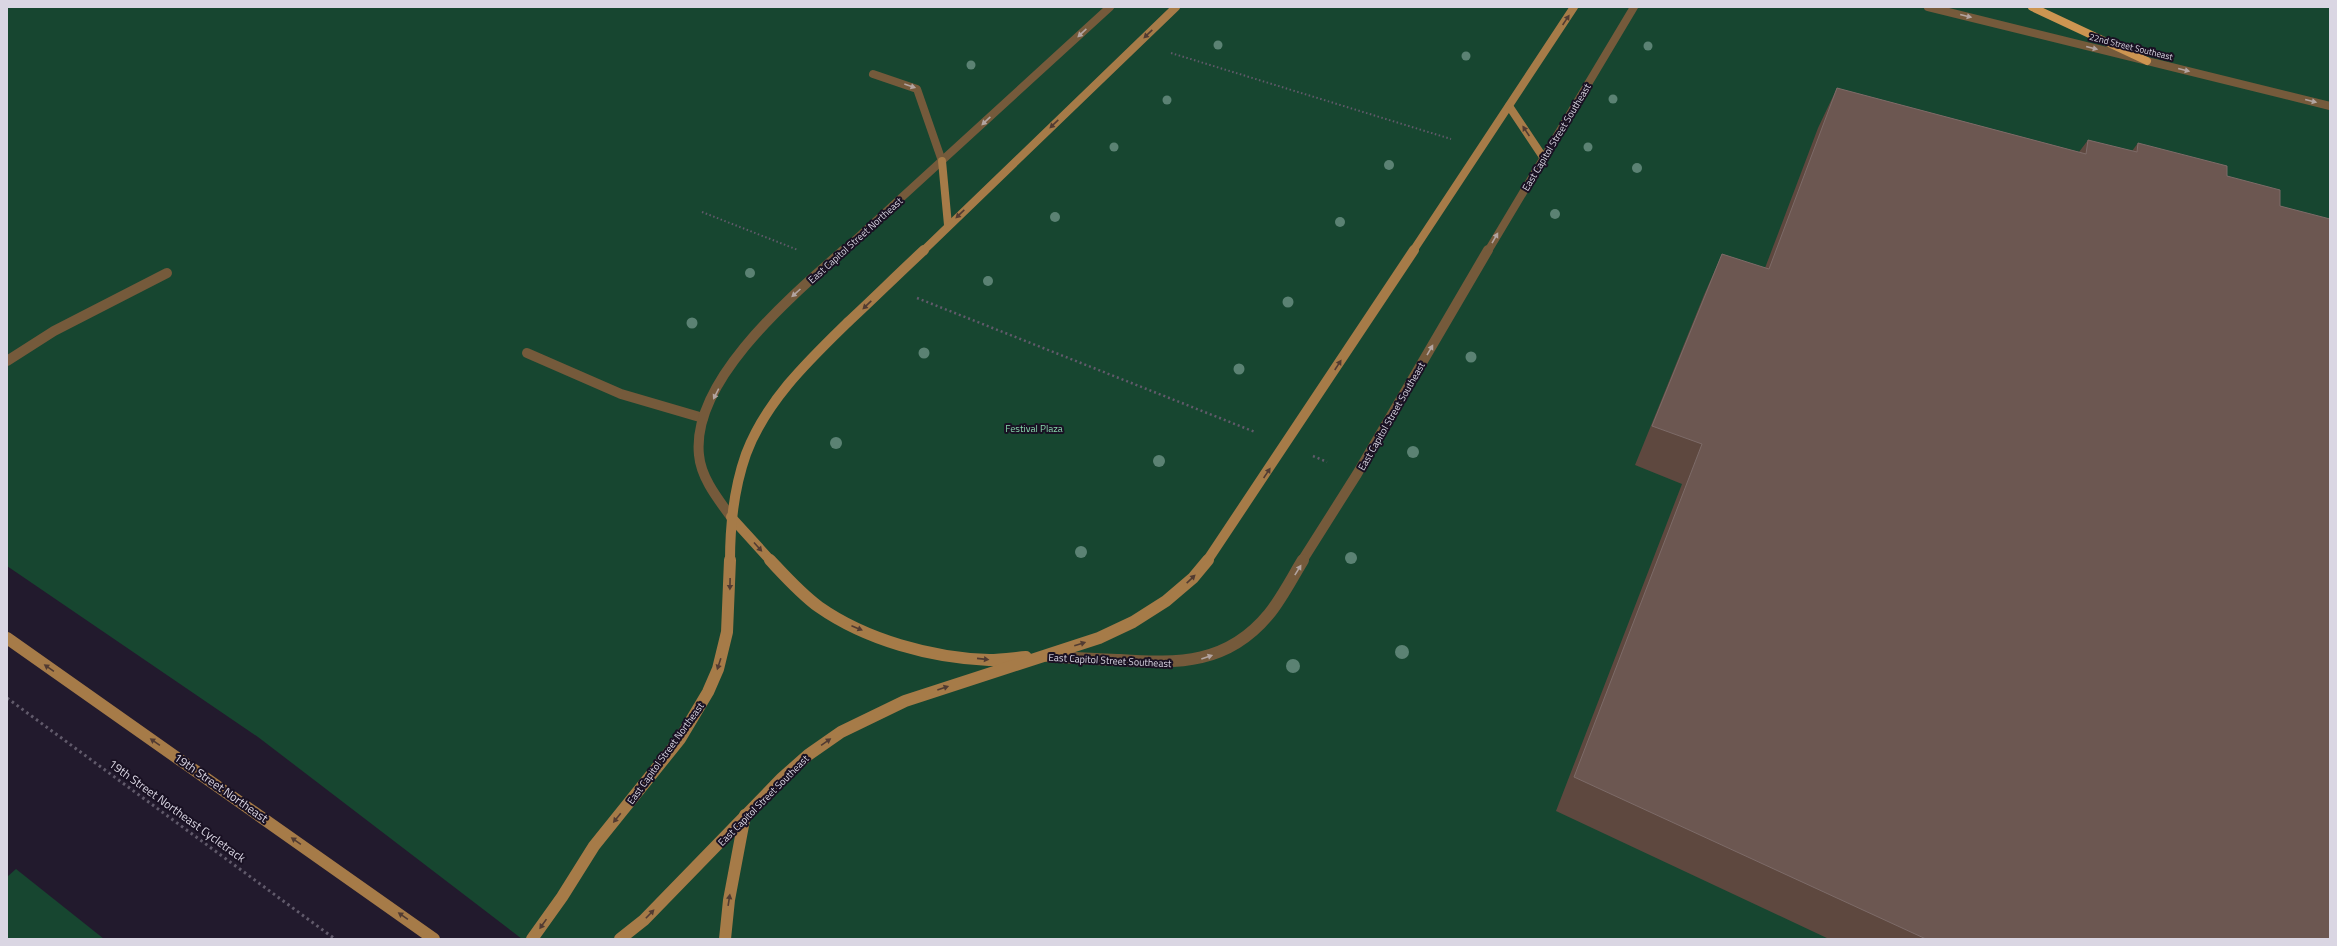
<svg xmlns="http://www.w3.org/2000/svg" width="2337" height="946" font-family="'Titillium Web',sans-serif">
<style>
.green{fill:#174630}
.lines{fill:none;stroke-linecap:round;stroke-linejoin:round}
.path-far2{stroke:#615a6b;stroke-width:2;stroke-dasharray:1.5 2.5;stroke-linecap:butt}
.path-far1{stroke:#615a6b;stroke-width:2.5;stroke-dasharray:2 3;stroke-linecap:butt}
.path{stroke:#615a6b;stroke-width:3;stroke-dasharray:2.5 3.5;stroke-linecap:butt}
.service-far1{stroke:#755a3b;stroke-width:8}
.service{stroke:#755a3b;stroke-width:10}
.minor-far2{stroke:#755a3b;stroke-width:8}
.minor-far1{stroke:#755a3b;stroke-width:10}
.minor{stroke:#755a3b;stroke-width:12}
.secondary-far2{stroke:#a67b48;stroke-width:8}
.secondary-far1{stroke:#a67b48;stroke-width:10}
.secondary{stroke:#a67b48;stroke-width:12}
.primary{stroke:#cd9551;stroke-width:8}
.tree{fill:#5b8273}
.wall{fill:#5e483f}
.building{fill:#6c5751;stroke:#7d6b68}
.oneway{fill:#b2a4a0}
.oneway2{fill:#513b32}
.labels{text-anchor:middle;stroke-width:4;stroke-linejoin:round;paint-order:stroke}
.far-street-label{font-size:9px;fill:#dad6e3;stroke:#191123}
.street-label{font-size:10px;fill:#dad6e3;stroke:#191123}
.park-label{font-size:10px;fill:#89d7ad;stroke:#191123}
.near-street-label{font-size:12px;fill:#dad6e3;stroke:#191123}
</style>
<rect width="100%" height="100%" fill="#221a2d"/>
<g class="green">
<polygon points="7,7 2330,7 2330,939 522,939 258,737 7,566"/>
<polygon points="16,869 104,939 7,939 7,877"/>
</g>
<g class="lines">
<g class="path-far2">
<polyline points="1171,53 1451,139"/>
<polyline points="702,212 798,250"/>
</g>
<g class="path-far1">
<polyline points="917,298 1255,432"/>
<polyline points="1313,456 1327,462"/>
</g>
<polyline class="path" points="7,698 335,939"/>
<polyline class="service-far1" points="873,74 917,89 942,161"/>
<g class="service">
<polyline points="527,353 621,394 703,418"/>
<polyline points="7,361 54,331 167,273"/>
</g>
<g class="minor-far2">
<polyline points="1928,7 2330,106"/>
<polyline points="843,251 1110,7"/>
<polyline points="1488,251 1634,7"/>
</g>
<g class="minor-far1">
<path d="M731 517C718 499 701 478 699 455 691 380 793 295 844 250"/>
<polyline points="1302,561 1357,474 1488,250"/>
</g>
<path class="minor" d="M1047 656C1071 658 1096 659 1120 660 1179 664 1228 664 1269 614 1282 598 1292 578 1303 560"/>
<g class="secondary-far2">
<polyline points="1509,106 1543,157"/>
<polyline points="942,161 948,225"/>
<polyline points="923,251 1176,7"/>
<polyline points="1413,251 1574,7"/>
</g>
<g class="secondary-far1">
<polyline points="731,517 771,561"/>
<path d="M730 561C730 525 734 488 746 454 766 401 808 361 847 323 873 299 898 274 924 250"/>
<polyline points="1207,561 1414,250"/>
</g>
<g class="secondary">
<path d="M770 560C785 576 801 594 819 607 866 640 932 658 989 660 1002 660 1014 658 1026 657"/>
<polyline points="7,638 434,939"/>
<polyline points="532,939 562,897 594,846 680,739 708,692 718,669 727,632 730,560"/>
<polyline points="620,939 644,920 782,778 808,755 841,732 905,701 1099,638 1133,622 1166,601 1193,578 1208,560"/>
<polyline points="725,939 729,900 745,815"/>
</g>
<polyline class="primary" points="2032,7 2147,61"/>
</g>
<g class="tree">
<circle cx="1218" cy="45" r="4.5"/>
<circle cx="1648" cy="46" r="4.5"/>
<circle cx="1466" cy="56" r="4.5"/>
<circle cx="971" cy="65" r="4.5"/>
<circle cx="1613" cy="99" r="4.5"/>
<circle cx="1167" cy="100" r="4.5"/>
<circle cx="1114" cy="147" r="4.5"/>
<circle cx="1588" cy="147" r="4.5"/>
<circle cx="1389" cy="165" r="5"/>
<circle cx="1637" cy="168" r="5"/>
<circle cx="1555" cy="214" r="5"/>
<circle cx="1055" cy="217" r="5"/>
<circle cx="1340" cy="222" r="5"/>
<circle cx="750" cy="273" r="5"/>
<circle cx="988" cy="281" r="5"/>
<circle cx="1288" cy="302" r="5.5"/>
<circle cx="692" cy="323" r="5.5"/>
<circle cx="924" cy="353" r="5.5"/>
<circle cx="1471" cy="357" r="5.5"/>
<circle cx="1239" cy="369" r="5.5"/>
<circle cx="836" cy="443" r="6"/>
<circle cx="1413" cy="452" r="6"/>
<circle cx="1159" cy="461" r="6"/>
<circle cx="1081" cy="552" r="6"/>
<circle cx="1351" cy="558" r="6"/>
<circle cx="1402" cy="652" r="7"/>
<circle cx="1293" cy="666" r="7"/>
</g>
<polygon class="wall" points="1837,88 2079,152 2088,140 2132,151 2138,143 2227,176 2280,206 2330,939 1829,939 1556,811 1682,484 1635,465 1704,295 1722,254 1765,268 1818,128"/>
<polygon class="building" points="1837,88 2086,154 2088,140 2137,152 2138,143 2227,166 2227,176 2280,190 2280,206 2330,219 2330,939 1926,939 1574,777 1702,444 1652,426 1722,254 1769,269"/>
<defs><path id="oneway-solid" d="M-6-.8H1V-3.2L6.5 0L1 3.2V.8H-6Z"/></defs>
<g class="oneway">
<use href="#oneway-solid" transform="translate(1966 16) rotate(14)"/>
<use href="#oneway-solid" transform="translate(1082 33) rotate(137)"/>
<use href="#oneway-solid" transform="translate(2092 48) rotate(14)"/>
<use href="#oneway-solid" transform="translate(2184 70) rotate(14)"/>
<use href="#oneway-solid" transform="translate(910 86) rotate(19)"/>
<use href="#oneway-solid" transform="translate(2311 101) rotate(14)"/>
<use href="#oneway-solid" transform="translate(986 121) rotate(137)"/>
<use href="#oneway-solid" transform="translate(1495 238) rotate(-60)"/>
<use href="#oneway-solid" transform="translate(796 293) rotate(138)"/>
<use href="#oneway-solid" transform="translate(1430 350) rotate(-60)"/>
<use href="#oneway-solid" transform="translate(716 394) rotate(117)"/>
<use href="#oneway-solid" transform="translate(1298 570) rotate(-58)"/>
<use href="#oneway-solid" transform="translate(1207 657) rotate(-19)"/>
</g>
<g class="oneway2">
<use href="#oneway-solid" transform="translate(1566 20) rotate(-56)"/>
<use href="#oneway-solid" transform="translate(1148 34) rotate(136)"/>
<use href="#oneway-solid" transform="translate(1054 124) rotate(136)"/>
<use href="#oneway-solid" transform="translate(1526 131) rotate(-124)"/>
<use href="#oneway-solid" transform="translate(960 214) rotate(136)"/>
<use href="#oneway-solid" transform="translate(867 305) rotate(136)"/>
<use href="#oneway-solid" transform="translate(1338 365) rotate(-57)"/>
<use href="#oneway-solid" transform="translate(1267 473) rotate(-56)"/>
<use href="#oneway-solid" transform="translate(758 547) rotate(48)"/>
<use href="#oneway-solid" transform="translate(1191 579) rotate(-44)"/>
<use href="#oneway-solid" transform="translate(730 584) rotate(91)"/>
<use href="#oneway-solid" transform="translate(857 628) rotate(23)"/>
<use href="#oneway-solid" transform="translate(1080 644) rotate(-17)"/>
<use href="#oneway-solid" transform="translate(983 659) rotate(6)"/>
<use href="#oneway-solid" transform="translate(719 664) rotate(108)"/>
<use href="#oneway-solid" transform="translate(49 668) rotate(-145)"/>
<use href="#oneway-solid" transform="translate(943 688) rotate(-19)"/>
<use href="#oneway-solid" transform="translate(155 742) rotate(-145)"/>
<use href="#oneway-solid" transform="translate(826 742) rotate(-35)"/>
<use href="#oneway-solid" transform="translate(617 818) rotate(129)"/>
<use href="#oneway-solid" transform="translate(296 841) rotate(-145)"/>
<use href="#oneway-solid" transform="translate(729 900) rotate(-81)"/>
<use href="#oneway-solid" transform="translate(650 914) rotate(-46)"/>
<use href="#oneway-solid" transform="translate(403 916) rotate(-145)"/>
<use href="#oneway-solid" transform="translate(543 924) rotate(125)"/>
</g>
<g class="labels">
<g class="far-street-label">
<text transform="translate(2131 47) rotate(14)" y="3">22nd Street Southeast</text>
</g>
<g class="street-label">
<text transform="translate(1556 137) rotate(-59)" y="4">East Capitol Street Southeast</text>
<text transform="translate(855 240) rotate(-42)" y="4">East Capitol Street Northeast</text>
<text transform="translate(1391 416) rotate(-60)" y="4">East Capitol Street Southeast</text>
<text transform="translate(1110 660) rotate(3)" y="4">East Capitol Street Southeast</text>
<text transform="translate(665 753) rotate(-54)" y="4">East Capitol Street Northeast</text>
<text transform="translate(763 800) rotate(-45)" y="4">East Capitol Street Southeast</text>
</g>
<g class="park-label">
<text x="1034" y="432">Festival Plaza</text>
</g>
<g class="near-street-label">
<text transform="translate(221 788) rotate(35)" y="4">19th Street Northeast</text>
<text transform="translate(177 811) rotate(36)" y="4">19th Street Northeast Cycletrack</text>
</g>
</g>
<rect width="2337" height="946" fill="none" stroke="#dad6e3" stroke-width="16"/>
</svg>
